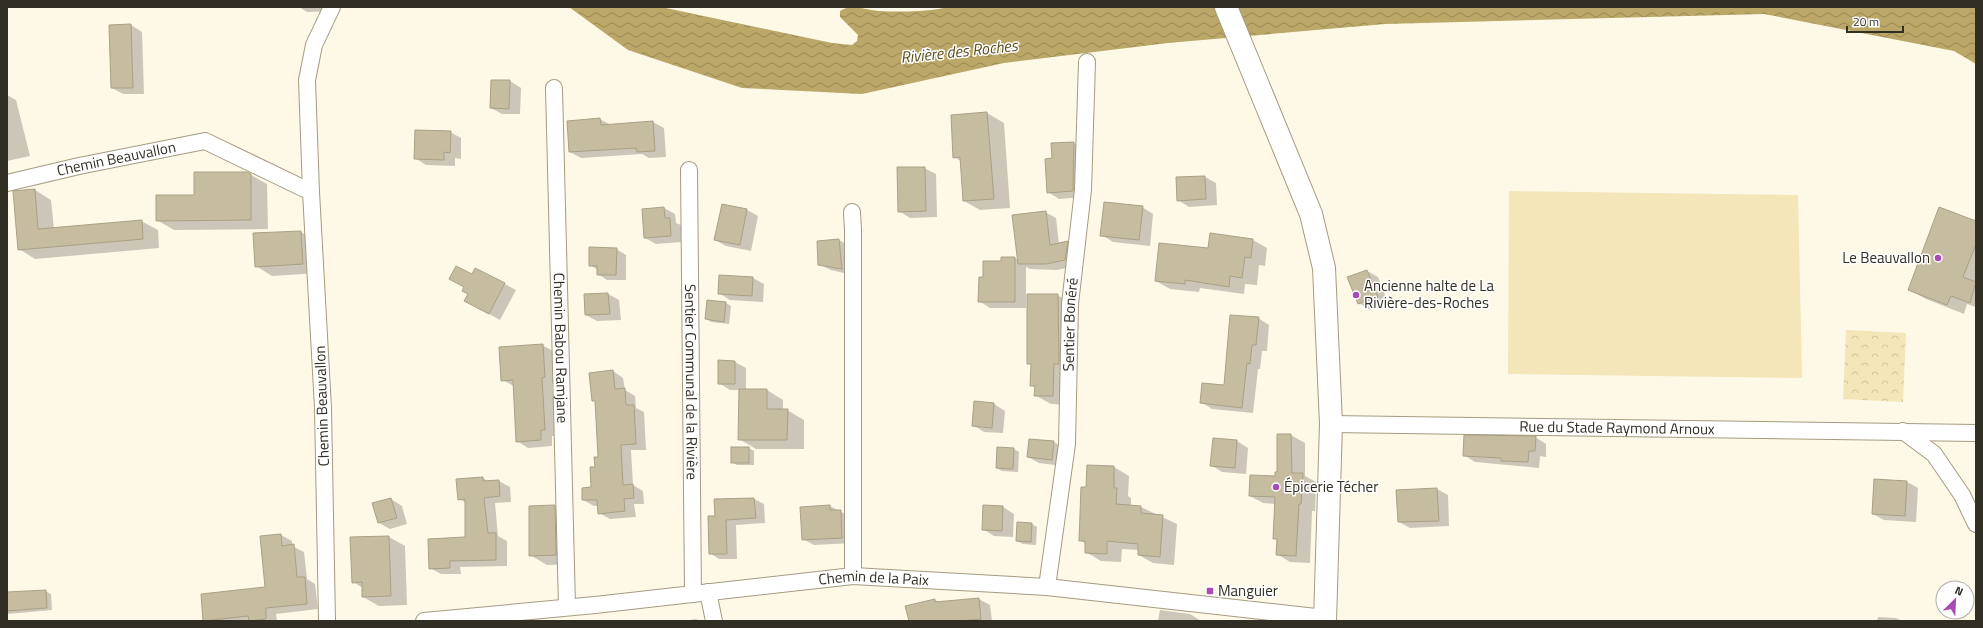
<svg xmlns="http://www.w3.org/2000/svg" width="1983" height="628" font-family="'Titillium Web',sans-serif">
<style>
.grass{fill:#f4e6b9}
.park{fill:url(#park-crowns)}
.water{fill:url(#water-waves)}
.shadow{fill:#0003}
.building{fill:#c6bda1;stroke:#a9a085}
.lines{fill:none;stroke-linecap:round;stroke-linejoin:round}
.street-casing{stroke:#a49b80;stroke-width:18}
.secondary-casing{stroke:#a49b80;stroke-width:24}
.street{stroke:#fff;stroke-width:16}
.secondary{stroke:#fff;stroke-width:22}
.poi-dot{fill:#a84bb6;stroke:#fff;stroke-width:1.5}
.labels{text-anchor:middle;stroke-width:3;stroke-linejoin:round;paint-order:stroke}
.street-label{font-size:15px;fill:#312e23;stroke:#fff}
.poi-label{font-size:15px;fill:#312e23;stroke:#fff;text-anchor:start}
.water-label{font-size:16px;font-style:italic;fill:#5b4d1b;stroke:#fff}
</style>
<defs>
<pattern id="park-crowns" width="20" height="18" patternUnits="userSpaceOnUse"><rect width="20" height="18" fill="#f4e6b9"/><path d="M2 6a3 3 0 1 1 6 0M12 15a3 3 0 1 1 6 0" fill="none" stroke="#d2c69f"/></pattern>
<pattern id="water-waves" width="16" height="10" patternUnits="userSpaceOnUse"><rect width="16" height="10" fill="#bba767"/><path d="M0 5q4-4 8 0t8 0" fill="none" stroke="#998854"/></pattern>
</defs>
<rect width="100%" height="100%" fill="#fef8e7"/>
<polygon class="grass" points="1509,191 1798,195 1802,378 1508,374"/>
<polygon class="park" points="1846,330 1906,333 1903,402 1843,399"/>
<path class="water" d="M569 7H661L832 43 852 45 857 41 858 35 840 17V11C852 3 866 10 879 11 902 12 927 12 948 7H1976V64L1954 51 1764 14 1385 24 1168 43 1004 63 862 94 742 88 628 50Z"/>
<g class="shadow">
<polygon points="299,7 338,7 338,11 307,12"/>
<polygon points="131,25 142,32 144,94 123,94 112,88"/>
<polygon points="510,81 521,88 520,114 502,114 491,108"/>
<polygon points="7,95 16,100 30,156 7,161"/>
<polygon points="987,113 1004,123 1010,208 980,210 964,201 961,161 954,157 952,116"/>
<polygon points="600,119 611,125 653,122 664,128 666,157 649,158 642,154 581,158 570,152 568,122"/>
<polygon points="450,132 461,138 461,159 455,158 455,166 426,165 415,158"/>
<polygon points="1074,143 1085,149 1084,197 1059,199 1048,192"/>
<polygon points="924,168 936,174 937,217 910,218 899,211"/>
<polygon points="251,175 267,184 268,229 174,230 157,220 195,196"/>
<polygon points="1205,177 1216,183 1217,205 1189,207 1178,200"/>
<polygon points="35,190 51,200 54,229 141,221 158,230 159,248 35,259 19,249"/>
<polygon points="722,205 747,210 758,216 751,251 726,246 715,240"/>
<polygon points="1142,207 1153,214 1150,246 1113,242 1102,235"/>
<polygon points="664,208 675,214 676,223 681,225 682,242 656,244 645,238"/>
<polygon points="1045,212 1056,218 1059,244 1067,242 1078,248 1076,266 1057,270 1030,269 1026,267 1026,308 990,308 979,301 984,278 1002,262 1015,258 1019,260"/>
<polygon points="1976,222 1976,307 1967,304 1964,314 1926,299 1909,290"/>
<polygon points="301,232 318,241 319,273 272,276 256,266"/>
<polygon points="839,240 850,246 852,275 831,270 819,264 818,242"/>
<polygon points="1253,240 1267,248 1265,266 1259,265 1257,285 1245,284 1244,294 1200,288 1199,292 1170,289 1156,281 1209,249"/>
<polygon points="616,249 626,255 626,280 607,280 598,274 598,270 590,265"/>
<polygon points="476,269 516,290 500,320 465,301 469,293 472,275"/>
<polygon points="1367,271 1378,277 1388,303 1370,310 1359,303"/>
<polygon points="753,278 764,284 763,302 730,300 719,293"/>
<polygon points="608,294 619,300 621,320 597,321 586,315 585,295"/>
<polygon points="1057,295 1073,304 1068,405 1051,404 1035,395 1036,388 1031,385 1032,365 1028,363"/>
<polygon points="726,303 731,306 729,324 711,322 706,319"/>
<polygon points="1258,318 1269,325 1267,351 1262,351 1260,369 1258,369 1253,413 1212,409 1201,402 1224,386"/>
<polygon points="542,345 553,351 556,383 552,384 556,436 552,436 552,446 528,448 517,441 514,386 502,380"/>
<polygon points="719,361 735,362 746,368 746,390 767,390 783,400 783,410 787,410 804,420 804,449 756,449 739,439 740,390 730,390 719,383"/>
<polygon points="613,371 623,378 625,390 635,396 636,408 644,412 646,450 631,450 633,485 643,491 644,504 634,504 636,517 610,519 599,513 599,506 594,506 583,500 592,488 599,458 596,402 593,400"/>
<polygon points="975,402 994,404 1005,411 1003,433 984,432 973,425"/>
<polygon points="1278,435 1291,435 1305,443 1305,476 1316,482 1315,511 1312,511 1310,563 1290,562 1277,554 1278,540 1274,538 1275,504 1263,503 1250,496 1276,478 1278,473"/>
<polygon points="1535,437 1546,444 1546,457 1540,456 1539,468 1475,462 1464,455"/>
<polygon points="1214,439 1237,441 1248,448 1246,474 1222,472 1211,465"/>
<polygon points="1054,442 1065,449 1063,466 1039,463 1028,457"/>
<polygon points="749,448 754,451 754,465 737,465 732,462"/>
<polygon points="1014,449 1019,452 1018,472 1002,471 997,468"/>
<polygon points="1088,466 1114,467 1129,476 1128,496 1131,498 1131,506 1141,507 1177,524 1174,565 1153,563 1139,555 1139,550 1122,549 1121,562 1101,561 1086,552 1086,544 1080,540 1087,488"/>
<polygon points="483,478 489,482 499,481 510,487 511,502 495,503 498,536 507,541 507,566 460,567 461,574 441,574 430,568 466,538 466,503 459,499"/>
<polygon points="1907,482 1918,488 1916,522 1884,520 1873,514"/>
<polygon points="1437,489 1448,495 1449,526 1410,528 1399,522"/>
<polygon points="391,499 402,506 407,524 390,529 379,523"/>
<polygon points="754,499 764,504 765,523 736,525 737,559 719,559 710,553 716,517"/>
<polygon points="555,506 571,516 572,564 547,565 530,555"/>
<polygon points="830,506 851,517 853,543 814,545 803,539"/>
<polygon points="1003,507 1014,514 1013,537 994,536 983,529"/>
<polygon points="1032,524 1037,527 1036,545 1023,544 1017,541"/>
<polygon points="281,535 292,541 292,546 304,552 307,579 315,584 318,609 276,614 277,621 204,620 266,588"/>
<polygon points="389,537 405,546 407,605 379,606 363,597 363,588 353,582"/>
<polygon points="45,591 51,594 52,610 7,614 7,593"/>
<polygon points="979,599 990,605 992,621 910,621 935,600 939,602"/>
<polygon points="1160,610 1190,614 1201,621 1158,621"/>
<polygon points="1878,617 1896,618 1902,621 1877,621"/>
<polygon points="696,619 699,621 683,621"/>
</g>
<g class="building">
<polygon points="131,24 133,88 111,88 109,25"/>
<polygon points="491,80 510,80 509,109 490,108"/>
<polygon points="987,112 994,199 963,201 960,157 953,158 951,115"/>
<polygon points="600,118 601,125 653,121 655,151 637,152 636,148 569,152 567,121"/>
<polygon points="415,130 451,131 450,153 444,152 444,160 414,159"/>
<polygon points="1074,142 1073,191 1047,193 1045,159 1052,158 1051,143"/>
<polygon points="897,167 925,167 926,211 898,212"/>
<polygon points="194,172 247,172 251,174 251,220 156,221 156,195 194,195"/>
<polygon points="1205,176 1206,199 1177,201 1176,177"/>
<polygon points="35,189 38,229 142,220 143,239 18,250 13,191"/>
<polygon points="1104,202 1143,206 1139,240 1100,236"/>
<polygon points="722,204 747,209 740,245 714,240"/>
<polygon points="664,207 665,218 670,218 671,236 644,238 642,209"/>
<polygon points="1939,207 1976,221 1976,244 1963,277 1976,282 1970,303 1951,296 1947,305 1908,290"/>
<polygon points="1046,211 1050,245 1068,241 1065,260 1046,264 1018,264 1012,215"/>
<polygon points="301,231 303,264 255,267 253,233"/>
<polygon points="1210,233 1253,239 1251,258 1245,257 1242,278 1230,276 1229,287 1185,280 1185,284 1155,281 1159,243 1208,248"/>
<polygon points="839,239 842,269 818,265 817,241"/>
<polygon points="589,247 617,248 616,275 597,275 597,266 589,266"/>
<polygon points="1001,257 1015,257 1015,302 978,302 979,277 983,277 983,261 1001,261"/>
<polygon points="456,266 472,274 475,268 505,283 489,314 464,301 468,294 462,291 464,287 449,279"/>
<polygon points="1367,270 1378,297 1358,304 1347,277"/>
<polygon points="719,275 753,277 752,296 718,294"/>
<polygon points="608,293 610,314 585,315 584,294"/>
<polygon points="1027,294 1058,294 1059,364 1054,364 1053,396 1034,396 1035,386 1030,386 1031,364 1027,364"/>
<polygon points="707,300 726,302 724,322 705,319"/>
<polygon points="1230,315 1259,317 1256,345 1252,345 1250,364 1247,363 1242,408 1200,403 1202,383 1224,385"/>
<polygon points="543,344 545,377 542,378 545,430 541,430 541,440 516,442 513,380 501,381 499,347"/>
<polygon points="718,360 735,361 735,384 718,384"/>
<polygon points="613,370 615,389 625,388 626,405 634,405 636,444 621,445 623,485 633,484 634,498 624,499 625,511 598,514 597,500 582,500 582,488 591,487 590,467 595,467 594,457 598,457 595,401 592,401 589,373"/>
<polygon points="739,389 767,389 767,409 788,409 787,440 738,440"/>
<polygon points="974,401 994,403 992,428 972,426"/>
<polygon points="1277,434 1291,434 1292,473 1303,473 1301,504 1299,504 1296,556 1276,555 1277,539 1273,539 1275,497 1249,496 1250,475 1275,476 1275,472 1277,472"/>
<polygon points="1464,435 1536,436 1535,451 1529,451 1528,462 1501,461 1501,458 1463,456"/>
<polygon points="1213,438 1237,440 1235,468 1210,466"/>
<polygon points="1029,439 1054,441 1052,460 1027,457"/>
<rect x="731" y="447" width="18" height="16"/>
<polygon points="997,447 1014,448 1013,469 996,468"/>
<polygon points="1087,465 1114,466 1114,488 1117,488 1116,504 1141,506 1141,513 1163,515 1160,557 1138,555 1138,544 1107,541 1107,554 1085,553 1085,541 1079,541 1081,487 1086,487"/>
<polygon points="483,477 483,481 499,480 500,496 484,498 488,533 496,533 496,560 450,561 450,568 429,569 428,539 465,537 465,499 458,500 456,479"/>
<polygon points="1874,479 1907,481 1905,516 1872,514"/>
<polygon points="1437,488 1439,521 1398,522 1396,490"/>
<polygon points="391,498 397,518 378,523 372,503"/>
<polygon points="754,498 756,518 726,520 727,554 709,554 708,516 715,516 714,499"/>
<polygon points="555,505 556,555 529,556 529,506"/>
<polygon points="830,505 830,510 841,510 842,538 802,540 800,507"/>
<polygon points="983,505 1003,506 1002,531 982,530"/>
<polygon points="1017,522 1032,523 1031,542 1016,541"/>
<polygon points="281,534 282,546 294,544 297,577 305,577 307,604 266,608 266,619 249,621 248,616 203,621 201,594 265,587 260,536"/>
<polygon points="389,536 391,596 362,597 362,582 352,583 350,537"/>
<polygon points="46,590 47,608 7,611 7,592"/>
<polygon points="979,598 981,619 959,621 909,621 905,606 935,599 935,602"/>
</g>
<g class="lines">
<defs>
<g id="street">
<path id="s1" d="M554 88 567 607"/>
<path id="s2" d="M689 170 693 594"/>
<path id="s3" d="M7 183 79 166 205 141 311 192"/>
<polyline points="852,212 853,230 853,576"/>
<path id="s4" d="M1331 424 1976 433"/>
<polyline points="1903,431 1934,454 1962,495 1976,524"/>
<path id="s5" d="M1047 587 1067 444 1070 304 1083 190 1087 62"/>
<polyline points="708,592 714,621"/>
<polyline points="327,621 323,408 311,192 307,80 314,45 332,7"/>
<path id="s6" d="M424 621 595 605 853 576 1047 587 1325 618"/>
</g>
<polyline id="secondary" points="1226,7 1311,214 1324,268 1331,424 1325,621"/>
</defs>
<use href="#street" class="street-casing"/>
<use href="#secondary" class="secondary-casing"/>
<use href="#street" class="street"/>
<use href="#secondary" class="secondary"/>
</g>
<g class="poi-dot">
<circle cx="1938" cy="258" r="4"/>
<circle cx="1356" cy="295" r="4"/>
<circle cx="1276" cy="487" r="4"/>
<rect x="1206" y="587" width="8" height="8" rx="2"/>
</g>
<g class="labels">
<g class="street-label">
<text dy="5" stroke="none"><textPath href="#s3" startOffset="112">Chemin Beauvallon</textPath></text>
<text dy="5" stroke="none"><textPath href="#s5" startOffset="264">Sentier Bonéré</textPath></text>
<text dy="5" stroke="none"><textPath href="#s1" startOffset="260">Chemin Babou Ramjane</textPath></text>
<text dy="5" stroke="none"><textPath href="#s2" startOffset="212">Sentier Communal de la Rivière</textPath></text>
<text transform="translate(322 406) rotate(-92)" y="5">Chemin Beauvallon</text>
<text dy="5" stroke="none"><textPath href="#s4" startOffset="286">Rue du Stade Raymond Arnoux</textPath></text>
<text dy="5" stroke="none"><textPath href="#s6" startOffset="452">Chemin de la Paix</textPath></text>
</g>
<g class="poi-label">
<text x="1930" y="263" text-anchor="end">Le Beauvallon</text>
<text x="1364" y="291">Ancienne halte de La<tspan x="1364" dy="17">Rivière-des-Roches</tspan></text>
<text x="1284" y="492">Épicerie Técher</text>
<text x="1218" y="596">Manguier</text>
</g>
<g class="water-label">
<text transform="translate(959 51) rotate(-6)" y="6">Rivière des Roches</text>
</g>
</g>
<rect width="1983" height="628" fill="none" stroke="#312e23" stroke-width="16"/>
<g transform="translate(1955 600) rotate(24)"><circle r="19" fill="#ffffff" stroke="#adaba7"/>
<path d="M0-3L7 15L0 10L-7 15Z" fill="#a84bb6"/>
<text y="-6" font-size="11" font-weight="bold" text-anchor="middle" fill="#312e23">N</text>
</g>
<path d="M1847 26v6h56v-6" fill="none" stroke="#312e23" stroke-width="2"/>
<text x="1853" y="26" font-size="12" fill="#312e23" stroke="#ffffff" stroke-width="3" paint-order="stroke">20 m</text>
</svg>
